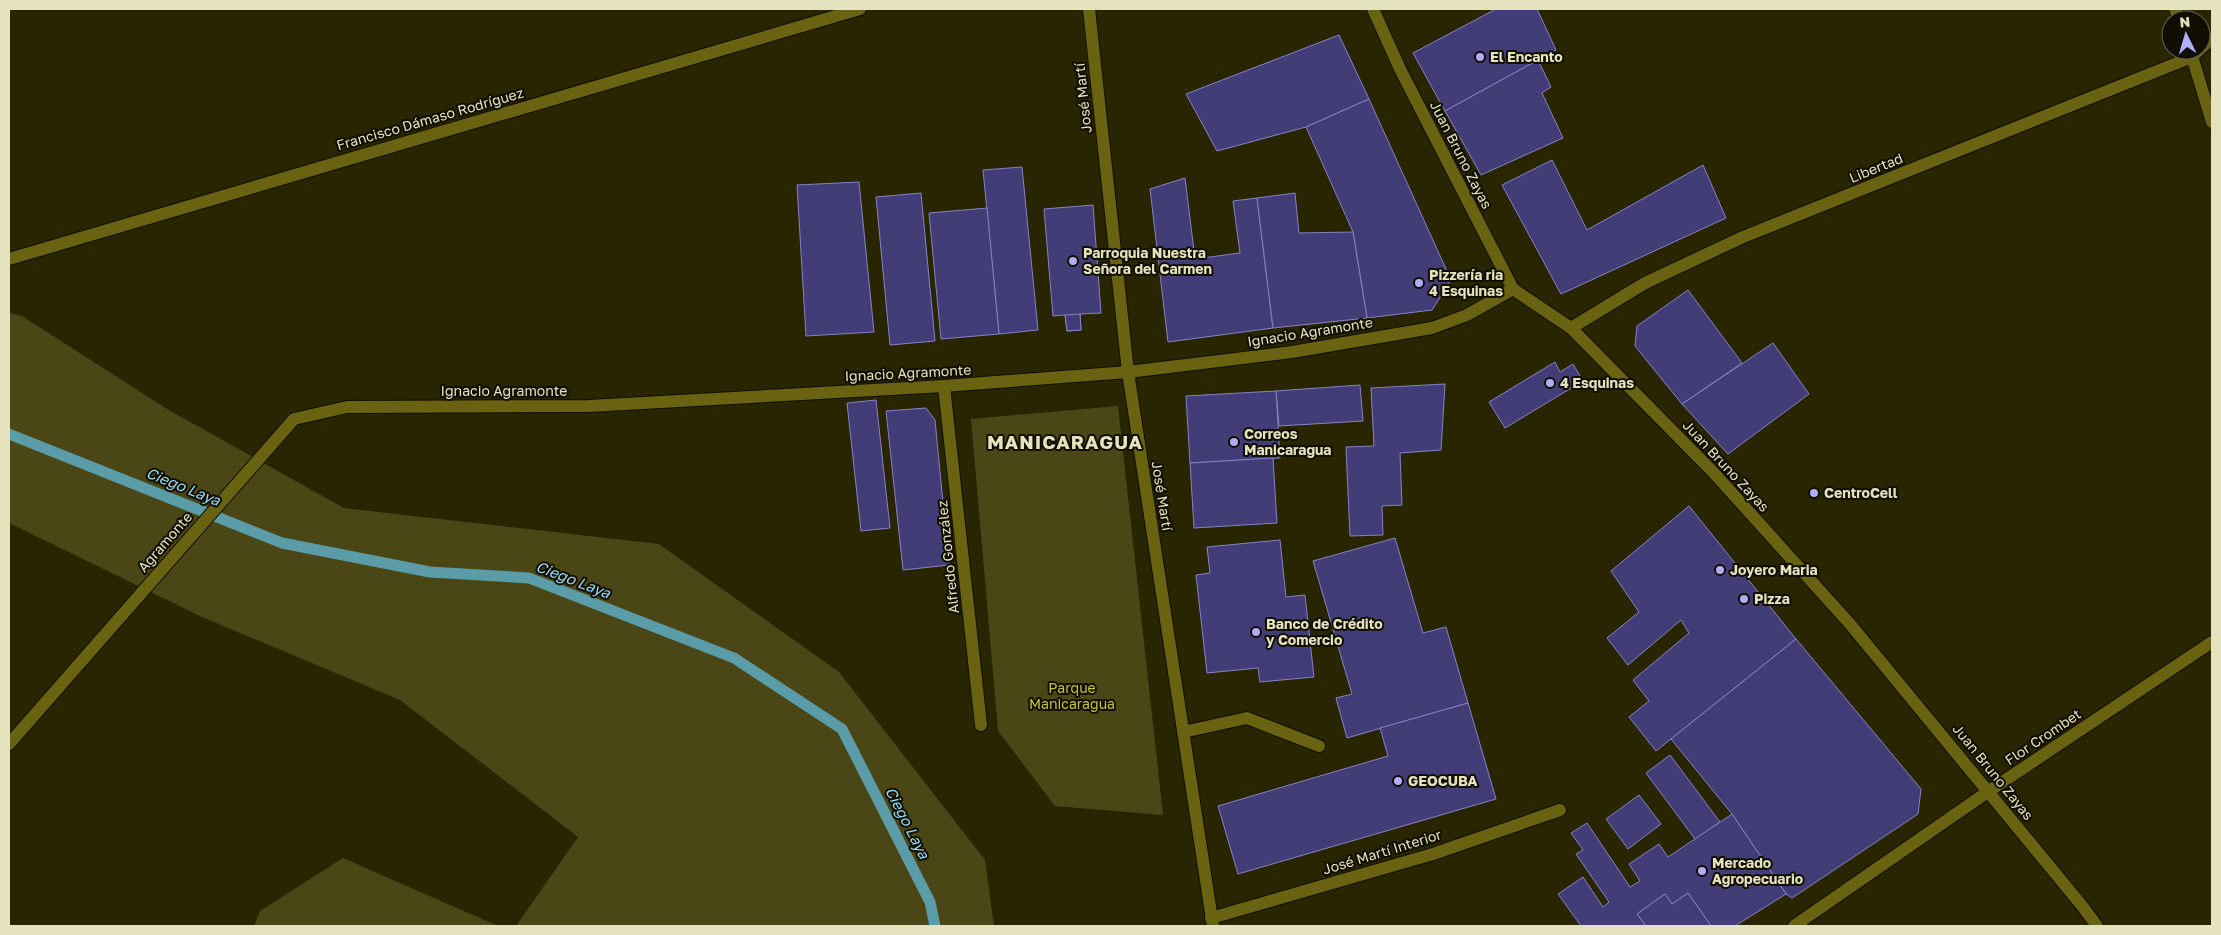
<svg xmlns="http://www.w3.org/2000/svg" width="2221" height="935" font-family="'Golos Text',sans-serif">
<style>
.green{fill:#4a4616}
.lines{fill:none;stroke-linecap:round;stroke-linejoin:round}
.stream{stroke:#5a9ca8;stroke-width:11}
.building{fill:#423c77;stroke:#8784c5}
.lane-casing{stroke:#100e00;stroke-width:14}
.street-casing{stroke:#100e00;stroke-width:14}
.secondary-casing{stroke:#100e00;stroke-width:14}
.lane{stroke:#696311;stroke-width:12}
.street{stroke:#696311;stroke-width:12}
.secondary{stroke:#696311;stroke-width:12}
.poi-dot{fill:#b1adfa;stroke:#100e00;stroke-width:2}
.labels{text-anchor:middle;stroke-width:4;stroke-linejoin:round;paint-order:stroke}
.poi-label{font-size:14px;font-weight:bold;fill:#e5e3be;stroke:#100e00;text-anchor:start}
.street-label{font-size:14px;fill:#e5e3be;stroke:#100e00}
.park-label{font-size:14px;fill:#ccc338;stroke:#100e00}
.water-label{font-size:15px;font-style:italic;fill:#98d9f4;stroke:#100e00}
.district-label{font-size:19px;font-weight:bold;letter-spacing:1px;fill:#e5e3be;stroke:#100e00}
</style>
<rect width="100%" height="100%" fill="#282500"/>
<g class="green">
<polygon points="9,313 22,316 167,409 344,508 659,544 839,672 985,860 994,926 516,926 578,837 400,700 202,617 9,523"/>
<polygon points="1118,406 1163,815 1055,806 998,731 971,419"/>
<polygon points="343,858 498,926 254,926 260,911"/>
</g>
<g class="lines">
<polyline class="stream" points="9,434 282,543 430,572 529,578 734,658 842,729 930,902 935,926"/>
</g>
<g class="building">
<polygon points="1496,9 1537,9 1556,50 1445,111 1413,53"/>
<polygon points="1339,35 1369,99 1306,127 1217,151 1186,94"/>
<polygon points="1538,60 1551,87 1542,93 1563,138 1481,175 1445,111"/>
<polygon points="1369,99 1451,280 1432,310 1367,318 1353,232 1306,127"/>
<polygon points="1552,160 1587,230 1703,165 1726,218 1561,294 1502,185"/>
<polygon points="1022,167 1038,330 999,334 983,170"/>
<polygon points="1185,178 1195,259 1240,253 1233,201 1257,198 1273,328 1168,342 1150,189"/>
<polygon points="859,182 874,332 806,336 797,185"/>
<polygon points="921,193 935,341 890,345 876,197"/>
<polygon points="1295,193 1299,233 1353,232 1367,318 1273,328 1257,198"/>
<polygon points="1093,205 1101,313 1080,314 1081,330 1067,331 1065,315 1053,316 1044,209"/>
<polygon points="987,208 999,334 941,339 929,213"/>
<polygon points="1688,290 1742,363 1682,404 1635,346 1637,326"/>
<polygon points="1080,314 1081,330 1067,331 1065,315"/>
<polygon points="1773,343 1809,394 1728,454 1682,404"/>
<polygon points="1555,362 1560,372 1573,364 1583,381 1505,428 1489,402"/>
<polygon points="1445,384 1441,450 1400,453 1402,505 1382,506 1383,535 1350,536 1346,447 1374,446 1371,388"/>
<polygon points="1360,385 1363,421 1279,426 1276,391"/>
<polygon points="1276,391 1280,458 1190,463 1186,396"/>
<polygon points="876,400 890,528 861,531 847,403"/>
<polygon points="926,408 935,420 949,565 903,570 886,411"/>
<polygon points="1273,458 1277,523 1194,528 1190,463"/>
<polygon points="1689,506 1796,639 1656,751 1629,717 1649,701 1633,680 1689,633 1681,620 1628,665 1607,638 1639,612 1611,571"/>
<polygon points="1395,538 1423,633 1446,627 1468,703 1347,738 1336,698 1352,694 1313,561"/>
<polygon points="1280,540 1286,597 1305,595 1314,677 1260,682 1258,668 1207,673 1196,575 1210,573 1207,547"/>
<polygon points="1796,639 1921,789 1918,814 1792,898 1786,894 1732,814 1671,739"/>
<polygon points="1468,703 1496,799 1238,874 1218,806 1388,756 1380,728"/>
<polygon points="1670,755 1720,822 1695,839 1646,773"/>
<polygon points="1639,795 1661,824 1628,849 1606,819"/>
<polygon points="1732,814 1786,894 1735,926 1711,926 1688,893 1672,904 1665,894 1637,914 1646,926 1581,926 1558,894 1583,877 1603,907 1609,902 1576,854 1583,850 1571,833 1587,823 1630,887 1640,881 1629,864 1659,844 1668,857"/>
<polygon points="1688,893 1711,926 1646,926 1637,914 1665,894 1672,904"/>
</g>
<g class="lines">
<defs>
<polyline id="lane" points="1183,732 1247,718 1319,746"/>
<g id="street">
<polyline points="1089,9 1128,372 1213,926"/>
<polyline points="2175,9 2179,20"/>
<polyline points="2190,50 2212,122"/>
<polyline points="9,259 860,9"/>
<polyline points="944,386 981,725"/>
<polyline points="1211,918 1433,854 1560,810"/>
<polyline points="1794,926 1989,791 2212,642"/>
</g>
<g id="secondary">
<polyline points="1373,9 1400,69 1513,289 1571,328 1713,472 1850,624 2083,907 2097,926"/>
<polyline points="2201,48 2212,38"/>
<polyline points="1571,328 1645,283 1743,237 2192,57 2199,50"/>
<polyline points="9,744 294,419 347,407 589,406 944,386 1128,372 1292,352 1432,328 1467,315 1513,289"/>
</g>
</defs>
<use href="#lane" class="lane-casing"/>
<use href="#street" class="street-casing"/>
<use href="#secondary" class="secondary-casing"/>
<use href="#lane" class="lane"/>
<use href="#street" class="street"/>
<use href="#secondary" class="secondary"/>
</g>
<g class="poi-dot">
<circle cx="1480" cy="57" r="5"/>
<circle cx="1073" cy="261" r="5"/>
<circle cx="1419" cy="283" r="5"/>
<circle cx="1550" cy="383" r="5"/>
<circle cx="1234" cy="442" r="5"/>
<circle cx="1814" cy="493" r="5"/>
<circle cx="1720" cy="570" r="5"/>
<circle cx="1744" cy="599" r="5"/>
<circle cx="1256" cy="632" r="5"/>
<circle cx="1398" cy="781" r="5"/>
<circle cx="1702" cy="871" r="5"/>
</g>
<g class="labels">
<g class="poi-label">
<text x="1490" y="62">El Encanto</text>
<text x="1083" y="258">Parroquia Nuestra<tspan x="1083" dy="16">Señora del Carmen</tspan></text>
<text x="1429" y="280">Pizzería ria<tspan x="1429" dy="16">4 Esquinas</tspan></text>
<text x="1560" y="388">4 Esquinas</text>
<text x="1244" y="439">Correos<tspan x="1244" dy="16">Manicaragua</tspan></text>
<text x="1824" y="498">CentroCell</text>
<text x="1730" y="575">Joyero Maria</text>
<text x="1754" y="604">Pizza</text>
<text x="1266" y="629">Banco de Crédito<tspan x="1266" dy="16">y Comercio</tspan></text>
<text x="1408" y="786">GEOCUBA</text>
<text x="1712" y="868">Mercado<tspan x="1712" dy="16">Agropecuario</tspan></text>
</g>
<g class="street-label">
<text transform="translate(1083 98) rotate(-96)" y="5">José Martí</text>
<text transform="translate(430 119) rotate(-16)" y="5">Francisco Dámaso Rodríguez</text>
<text transform="translate(1461 155) rotate(63)" y="5">Juan Bruno Zayas</text>
<text transform="translate(1876 168) rotate(-22)" y="5">Libertad</text>
<text transform="translate(1310 332) rotate(-9)" y="5">Ignacio Agramonte</text>
<text transform="translate(908 373) rotate(-3)" y="5">Ignacio Agramonte</text>
<text x="504" y="396">Ignacio Agramonte</text>
<text transform="translate(1726 466) rotate(47)" y="5">Juan Bruno Zayas</text>
<text transform="translate(1162 496) rotate(81)" y="5">José Martí</text>
<text transform="translate(165 542) rotate(-49)" y="5">Agramonte</text>
<text transform="translate(948 557) rotate(-96)" y="5">Alfredo González</text>
<text transform="translate(2043 737) rotate(-34)" y="5">Flor Crombet</text>
<text transform="translate(1993 772) rotate(51)" y="5">Juan Bruno Zayas</text>
<text transform="translate(1382 852) rotate(-17)" y="5">José Martí Interior</text>
</g>
<g class="park-label">
<text x="1072" y="693">Parque<tspan x="1072" dy="16">Manicaragua</tspan></text>
</g>
<g class="water-label">
<text transform="translate(183 487) rotate(22)" y="5">Ciego Laya</text>
<text transform="translate(573 580) rotate(21)" y="5">Ciego Laya</text>
<text transform="translate(907 823) rotate(63)" y="5">Ciego Laya</text>
</g>
<g class="district-label">
<text x="1065" y="449">MANICARAGUA</text>
</g>
</g>
<rect width="2221" height="935" fill="none" stroke="#e5e3be" stroke-width="20"/>
<g transform="translate(2186 35) rotate(355)"><circle r="24" fill="#100e00" stroke="#65634c"/>
<path d="M0-4L9 19L0 12L-9 19Z" fill="#b1adfa"/>
<text y="-8" font-size="14" font-weight="bold" text-anchor="middle" fill="#e5e3be">N</text>
</g>
</svg>
